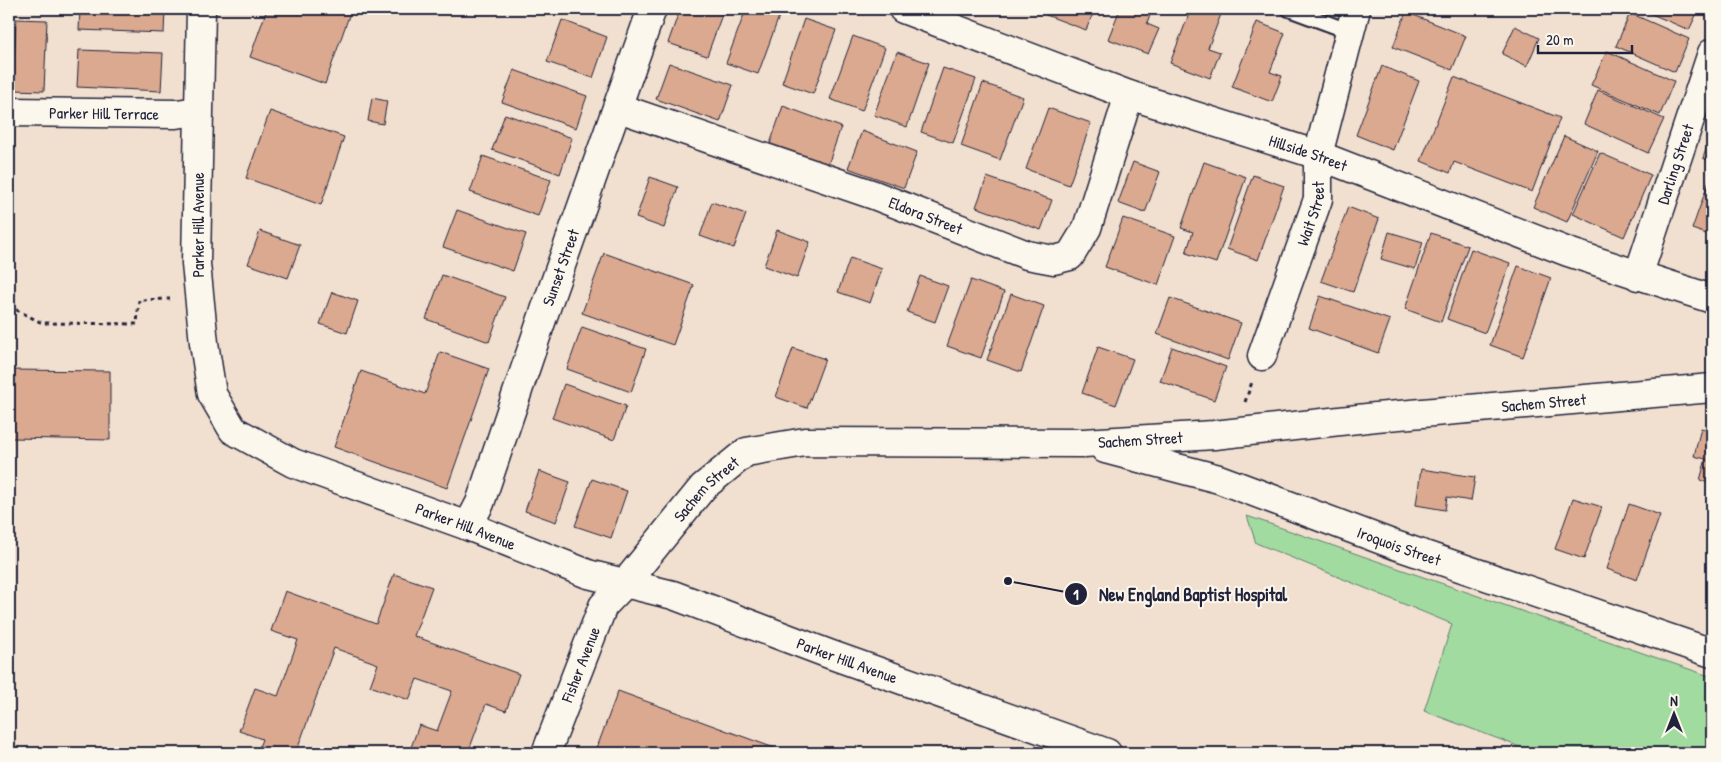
<svg xmlns="http://www.w3.org/2000/svg" width="1721" height="762" font-family="'Patrick Hand',sans-serif">
<style>
.green{fill:#a1dba0;stroke:#627e6e}
.building{fill:#dba98f;stroke:#22223b}
.lines{fill:none;stroke-linecap:round;stroke-linejoin:round}
.service-casing{stroke:#22223b;stroke-width:18}
.minor-casing{stroke:#22223b;stroke-width:31}
.tertiary-casing{stroke:#22223b;stroke-width:31}
.path{stroke:#22223b;stroke-width:3;stroke-dasharray:4 4;stroke-linecap:butt}
.service{stroke:#fbf7ec;stroke-width:14}
.minor{stroke:#fbf7ec;stroke-width:28}
.tertiary{stroke:#fbf7ec;stroke-width:28}
.labels{text-anchor:middle;stroke-width:4;stroke-linejoin:round;paint-order:stroke}
.street-label{font-size:16px;fill:#22223b;stroke:#fbf7ec}
.leader{fill:none;stroke:#22223b;stroke-width:2}
.callout-dot{fill:#22223b;stroke:#fbf7ec;stroke-width:2}
.mark-label{font-size:15px;text-anchor:middle;font-weight:bold;fill:#fff}
.callout-label{font-size:18px;text-anchor:middle;font-weight:bold;fill:#22223b;stroke:#fbf7ec;stroke-width:4;stroke-linejoin:round;paint-order:stroke}
</style>
<rect width="100%" height="100%" fill="#f1e0d0"/>
<filter id="ink" filterUnits="userSpaceOnUse"><feTurbulence type="fractalNoise" baseFrequency=".02" numOctaves="2"/><feDisplacementMap in="SourceGraphic" scale="10" xChannelSelector="R" yChannelSelector="G"/><feConvolveMatrix kernelMatrix="1 2 1 2 8 2 1 2 1" color-interpolation-filters="sRGB"/></filter>
<g filter="url(#ink)">
<polygon class="green" points="1247,516 1712,677 1712,753 1536,753 1424,711 1452,624 1256,543"/>
<g class="building">
<polygon points="80,9 165,9 164,33 79,30"/>
<polygon points="267,9 338,9 350,13 325,84 250,57"/>
<polygon points="680,9 724,9 707,56 668,43"/>
<polygon points="746,9 775,9 781,11 758,74 726,63"/>
<polygon points="1049,9 1095,9 1086,30 1046,15"/>
<polygon points="1120,9 1152,9 1147,24 1159,29 1148,54 1108,39"/>
<polygon points="1191,9 1223,9 1208,48 1220,52 1210,78 1170,63"/>
<polygon points="1640,9 1699,9 1689,30"/>
<polygon points="1406,12 1466,36 1452,70 1393,47"/>
<polygon points="1630,13 1689,39 1675,72 1616,46"/>
<polygon points="16,19 47,20 44,91 13,90"/>
<polygon points="804,19 836,30 813,94 782,83"/>
<polygon points="562,20 607,37 593,78 547,62"/>
<polygon points="1257,22 1285,33 1270,72 1282,76 1272,102 1232,87"/>
<polygon points="1515,26 1539,38 1527,66 1502,54"/>
<polygon points="853,36 885,48 862,111 830,99"/>
<polygon points="79,50 163,53 161,91 77,87"/>
<polygon points="1607,51 1674,81 1660,115 1591,85"/>
<polygon points="897,52 929,63 907,127 874,115"/>
<polygon points="669,63 733,85 720,122 656,99"/>
<polygon points="1382,66 1419,81 1393,150 1356,135"/>
<polygon points="943,68 976,79 953,143 921,132"/>
<polygon points="514,70 587,96 576,128 502,102"/>
<polygon points="1454,77 1560,118 1532,192 1454,162 1450,173 1421,161"/>
<polygon points="983,83 1023,97 1000,160 961,146"/>
<polygon points="1598,90 1664,119 1648,153 1584,124"/>
<polygon points="372,98 387,101 383,124 368,121"/>
<polygon points="783,106 841,127 828,165 770,144"/>
<polygon points="1048,108 1091,123 1069,185 1026,169"/>
<polygon points="270,111 344,137 321,205 246,178"/>
<polygon points="505,114 572,138 560,174 492,150"/>
<polygon points="862,131 917,152 904,188 848,168"/>
<polygon points="1712,132 1712,162 1703,158"/>
<polygon points="1564,136 1598,151 1567,222 1533,207"/>
<polygon points="1600,153 1651,175 1624,237 1573,214"/>
<polygon points="483,156 551,180 538,216 470,192"/>
<polygon points="1133,162 1160,172 1145,213 1118,203"/>
<polygon points="1204,162 1246,177 1216,263 1186,253 1193,232 1181,228"/>
<polygon points="1253,175 1284,186 1258,260 1227,249"/>
<polygon points="650,177 678,187 664,228 636,218"/>
<polygon points="987,177 1052,200 1041,230 976,207"/>
<polygon points="1710,178 1712,179 1712,236 1692,229"/>
<polygon points="712,202 746,214 734,248 700,236"/>
<polygon points="1348,207 1379,219 1353,292 1321,281"/>
<polygon points="457,210 526,234 513,271 443,247"/>
<polygon points="1123,218 1175,236 1158,285 1105,267"/>
<polygon points="777,230 810,242 797,278 764,266"/>
<polygon points="260,231 300,245 288,278 248,264"/>
<polygon points="1389,232 1423,242 1415,269 1381,259"/>
<polygon points="1431,233 1468,246 1441,322 1405,309"/>
<polygon points="1471,249 1510,263 1485,333 1447,319"/>
<polygon points="604,253 694,285 673,345 582,313"/>
<polygon points="850,258 882,269 870,303 838,292"/>
<polygon points="1518,266 1551,278 1523,357 1490,345"/>
<polygon points="442,275 505,297 489,342 426,319"/>
<polygon points="920,276 948,286 935,322 907,312"/>
<polygon points="971,280 1004,292 981,358 947,346"/>
<polygon points="332,292 358,301 347,333 320,324"/>
<polygon points="1011,294 1044,306 1021,372 987,360"/>
<polygon points="1320,296 1390,320 1378,353 1309,328"/>
<polygon points="1170,298 1241,323 1228,360 1157,334"/>
<polygon points="582,327 646,349 631,392 567,369"/>
<polygon points="1098,347 1133,359 1116,405 1082,393"/>
<polygon points="1172,347 1226,367 1214,400 1160,381"/>
<polygon points="793,348 825,359 807,408 776,397"/>
<polygon points="440,352 489,369 447,488 334,447 361,371 425,394"/>
<polygon points="9,370 110,371 110,440 12,438 11,517 9,517"/>
<polygon points="564,384 626,406 614,440 552,418"/>
<polygon points="1701,428 1712,431 1712,484 1700,480 1706,459 1694,456"/>
<polygon points="1421,469 1475,477 1471,501 1447,497 1445,510 1416,505"/>
<polygon points="539,471 570,482 556,522 525,511"/>
<polygon points="592,479 627,491 611,538 575,526"/>
<polygon points="1573,498 1602,507 1584,559 1555,549"/>
<polygon points="1629,504 1660,515 1637,580 1607,569"/>
<polygon points="394,574 432,587 414,636 519,674 506,711 486,704 468,753 409,753 419,725 437,731 452,691 417,679 409,700 370,686 378,664 334,648 296,753 257,753 262,739 239,731 255,688 278,696 298,640 271,631 285,591 376,624"/>
<polygon points="618,691 788,753 595,753"/>
</g>
<g class="lines">
<defs>
<polyline id="service" points="1289,9 1351,32"/>
<g id="minor">
<path id="s1" d="M903 9 1129 95 1318 155 1568 252 1712 299"/>
<path id="s2" d="M619 108 874 195 1027 255 1054 260 1070 256 1087 228 1129 95"/>
<path id="s3" d="M9 112 176 114 198 111"/>
<path id="s4" d="M1638 276 1712 53"/>
<path id="s5" d="M1262 356 1318 199V155L1356 9"/>
<path id="s6" d="M1105 449 1219 479 1395 545 1712 653"/>
<path id="s7" d="M468 526 480 503 542 319 652 9"/>
<path id="s8" d="M546 753 603 606 626 582 703 487 746 452 805 442 1084 443 1214 435 1376 417 1712 388"/>
</g>
<g id="tertiary">
<path id="s9" d="M201 9 196 264 204 343 212 394 233 430 293 463 468 526 588 574 673 595 829 654 1107 753"/>
</g>
</defs>
<use href="#service" class="service-casing"/>
<use href="#minor" class="minor-casing"/>
<use href="#tertiary" class="tertiary-casing"/>
<g class="path">
<polyline points="9,306 42,323 137,324 139,300 170,299"/>
<polyline points="1245,402 1252,382"/>
</g>
<use href="#service" class="service"/>
<use href="#minor" class="minor"/>
<use href="#tertiary" class="tertiary"/>
</g>
</g>
<g class="labels">
<g class="street-label">
<text dy="6" stroke="none"><textPath href="#s3" startOffset="95">Parker Hill Terrace</textPath></text>
<text dy="6" stroke="none"><textPath href="#s1" startOffset="430">Hillside Street</textPath></text>
<text dy="6" stroke="none"><textPath href="#s4" startOffset="118">Darling Street</textPath></text>
<text dy="6" stroke="none"><textPath href="#s5" startOffset="151">Wait Street</textPath></text>
<text dy="6" stroke="none"><textPath href="#s2" startOffset="325">Eldora Street</textPath></text>
<text transform="translate(198 225) rotate(-90)" y="6">Parker Hill Avenue</text>
<text dy="6" stroke="none"><textPath href="#s7" startOffset="275">Sunset Street</textPath></text>
<text dy="6" stroke="none"><textPath href="#s8" startOffset="1169">Sachem Street</textPath></text>
<text dy="6" stroke="none"><textPath href="#s8" startOffset="764">Sachem Street</textPath></text>
<text dy="6" stroke="none"><textPath href="#s8" startOffset="314">Sachem Street</textPath></text>
<text dy="6" stroke="none"><textPath href="#s9" startOffset="680">Parker Hill Avenue</textPath></text>
<text dy="6" stroke="none"><textPath href="#s6" startOffset="310">Iroquois Street</textPath></text>
<text dy="6" stroke="none"><textPath href="#s9" startOffset="1085">Parker Hill Avenue</textPath></text>
<text dy="6" stroke="none"><textPath href="#s8" startOffset="95">Fisher Avenue</textPath></text>
</g>
</g>
<path class="leader" d="M1008 581L1076 594"/>
<g class="callout-dot">
<circle cx="1008" cy="581" r="5"/>
<circle cx="1076" cy="594" r="12"/>
</g>
<g class="mark-label">
<text x="1076" y="600">1</text>
</g>
<g class="callout-label">
<text x="1193" y="601">New England Baptist Hospital</text>
</g>
<rect width="1721" height="762" fill="none" stroke="#fbf7ec" stroke-width="30"/>
<rect x="15" y="15" width="1691" height="732" fill="none" stroke="#22223b" stroke-width="2" filter="url(#ink)"/>
<g transform="translate(1674 714)" stroke="#fbf7ec" stroke-width="4" paint-order="stroke">
<path d="M0-4L9 19L0 12L-9 19Z" fill="#22223b"/>
<text y="-8" font-size="14" font-weight="bold" text-anchor="middle" fill="#22223b">N</text>
</g>
<path d="M1538 45v8h94v-8" fill="none" stroke="#22223b" stroke-width="2.5"/>
<text x="1546" y="45" font-size="15" fill="#22223b" stroke="#fbf7ec" stroke-width="4" paint-order="stroke">20 m</text>
</svg>
